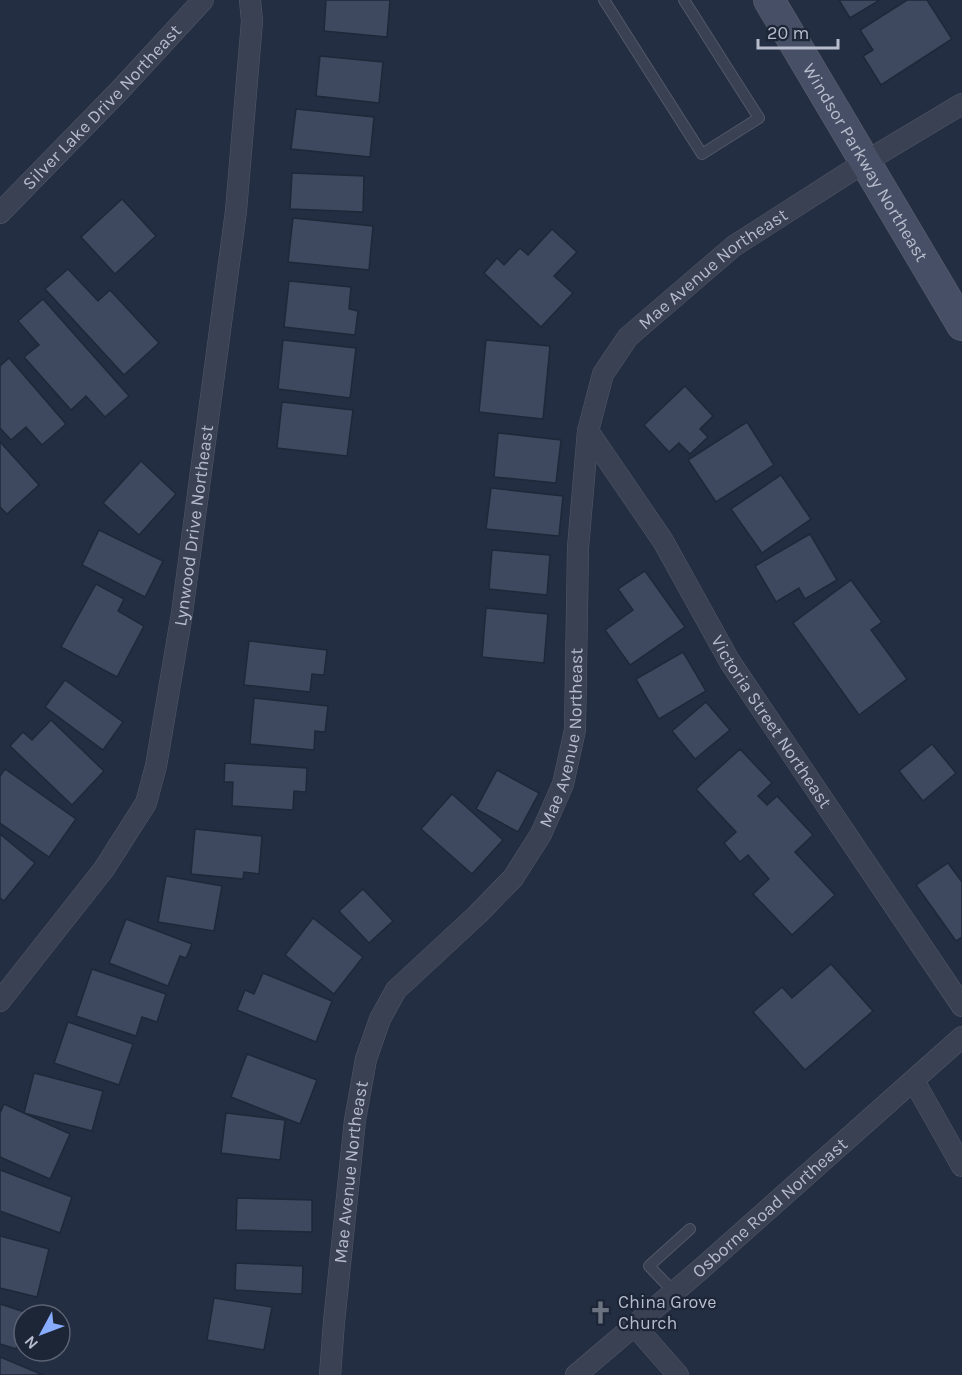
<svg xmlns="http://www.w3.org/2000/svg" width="962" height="1375" font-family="Karla,sans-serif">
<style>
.building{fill:#3e4960;stroke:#1f2839;stroke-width:1.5}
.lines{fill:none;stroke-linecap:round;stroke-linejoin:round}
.lane-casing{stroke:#515969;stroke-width:12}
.street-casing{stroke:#515969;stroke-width:22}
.secondary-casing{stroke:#515969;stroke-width:32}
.lane{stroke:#394152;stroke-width:10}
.street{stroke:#394152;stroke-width:21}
.secondary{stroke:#464f65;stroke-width:30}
.labels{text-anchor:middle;stroke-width:4.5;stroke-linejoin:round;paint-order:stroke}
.street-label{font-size:18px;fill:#b6bccc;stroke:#1d2637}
.poi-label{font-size:18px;fill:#b6bccc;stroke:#1d2637;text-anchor:start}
</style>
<rect width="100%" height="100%" fill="#242e42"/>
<g class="building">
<polygon points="326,0 390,0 387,37 324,31"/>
<polygon points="839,0 880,0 850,18"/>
<polygon points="907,0 927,0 952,39 881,85 863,56 873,50 860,30"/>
<polygon points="320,56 383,62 379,103 316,96"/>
<polygon points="296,109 374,117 370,157 291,149"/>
<polygon points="292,173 364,176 363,212 290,209"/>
<polygon points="122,199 156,236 115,274 81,237"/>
<polygon points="293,218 373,226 369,270 288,262"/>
<polygon points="552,229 577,252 554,276 573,293 541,327 484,273 497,258 504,265 520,248 528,255"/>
<polygon points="68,269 98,301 110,290 159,343 124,375 45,289"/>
<polygon points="289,281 351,287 349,309 358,311 355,335 284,327"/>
<polygon points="43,299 129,396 105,417 86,396 71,410 24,357 39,345 18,321"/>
<polygon points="283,340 356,348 350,398 278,389"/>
<polygon points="486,340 550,346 543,419 479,412"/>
<polygon points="9,358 66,424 42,445 26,427 11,440 0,428 0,366"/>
<polygon points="685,386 713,416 700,429 708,437 690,454 679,443 669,452 644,425"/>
<polygon points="282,402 353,410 347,456 277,448"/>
<polygon points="747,422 774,465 716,502 688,460"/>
<polygon points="498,433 561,440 556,483 494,477"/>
<polygon points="0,442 39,485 7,514 0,507"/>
<polygon points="141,461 176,494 139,535 103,503"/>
<polygon points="781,475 811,519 762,553 731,509"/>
<polygon points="491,488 563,496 559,536 486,529"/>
<polygon points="99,530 163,561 145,597 82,565"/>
<polygon points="810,534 837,580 805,599 799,588 776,602 755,566"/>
<polygon points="492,550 550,555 547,595 489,589"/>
<polygon points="645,571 685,627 630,665 605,630 633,610 618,589"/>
<polygon points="851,580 882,622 871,630 907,679 859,715 793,623"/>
<polygon points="96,584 124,599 118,611 144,626 117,677 61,647"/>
<polygon points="486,608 548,614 544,663 482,657"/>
<polygon points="249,641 327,650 324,675 312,674 310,692 244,685"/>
<polygon points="683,652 706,691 659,719 636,679"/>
<polygon points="65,680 123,722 103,750 45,707"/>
<polygon points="254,698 328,706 325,732 315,731 314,750 250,744"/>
<polygon points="706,702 730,730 695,759 672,731"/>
<polygon points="51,720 104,771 72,805 10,746 23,732 32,740"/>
<polygon points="932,744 956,773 923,801 899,771"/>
<polygon points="740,749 772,783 758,796 767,805 777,796 813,835 795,852 835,895 792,935 753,894 769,879 748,855 740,862 724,843 736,832 696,789"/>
<polygon points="225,763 307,768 306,792 294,791 293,810 232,806 233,782 224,782"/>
<polygon points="5,769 76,819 49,857 0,823 0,776"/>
<polygon points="497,770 539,793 518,832 476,809"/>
<polygon points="452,794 503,840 472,874 421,829"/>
<polygon points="195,829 262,836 259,874 244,872 243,879 191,874"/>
<polygon points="0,834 35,863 4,901 0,898"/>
<polygon points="948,863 962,882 962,937 956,941 916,885"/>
<polygon points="166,876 222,886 214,931 158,922"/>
<polygon points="363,889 393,921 369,943 339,911"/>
<polygon points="313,918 363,957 334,994 285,955"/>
<polygon points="126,919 192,944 186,958 180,956 168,986 109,963"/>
<polygon points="831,964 873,1011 805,1070 753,1012 782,987 792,998"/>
<polygon points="92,969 166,994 157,1022 142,1017 136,1036 76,1016"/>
<polygon points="263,973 332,1001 316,1042 237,1010 245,990 254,994"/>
<polygon points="68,1022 133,1044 119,1085 54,1063"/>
<polygon points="247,1054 317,1080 300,1124 231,1097"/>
<polygon points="34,1073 103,1091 92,1131 24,1113"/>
<polygon points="4,1104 70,1134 50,1179 0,1157 0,1113"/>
<polygon points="226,1113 285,1120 280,1160 221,1153"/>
<polygon points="0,1170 72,1197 60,1233 0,1211"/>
<polygon points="237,1198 312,1200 312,1232 236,1230"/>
<polygon points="0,1236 49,1249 37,1297 0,1288"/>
<polygon points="236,1263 303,1266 302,1294 235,1290"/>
<polygon points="214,1298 272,1307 264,1350 207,1340"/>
<polygon points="0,1304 34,1315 24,1315 24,1335 21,1334 16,1349 0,1344"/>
<polygon points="0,1357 43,1375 0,1375"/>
</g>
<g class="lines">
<defs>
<g id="lane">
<polyline points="604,0 702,154 759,118 684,0"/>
<polyline points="674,1292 649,1266 690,1229"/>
</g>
<g id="street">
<path id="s1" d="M0 213 120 90 203 0"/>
<path id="s2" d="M588 431 663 541 730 662 962 1006"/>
<path id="s3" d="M0 1001 104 869 146 803 156 766 182 613 236 211 252 21 250 0"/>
<polyline points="914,1081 962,1166"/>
<polyline points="634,1325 678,1375"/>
<path id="s4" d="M330 1375 334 1322 355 1120 366 1059 380 1019 396 990 478 914 513 878 541 834 563 784 575 730 578 548 588 431 603 374 628 337 734 246 865 162 962 104"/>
<path id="s5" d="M576 1375 701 1269 962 1037"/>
</g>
<g id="secondary">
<path id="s6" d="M769 0 962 325"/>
</g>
</defs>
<use href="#lane" class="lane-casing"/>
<use href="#street" class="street-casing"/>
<use href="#secondary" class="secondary-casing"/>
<use href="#lane" class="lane"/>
<use href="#street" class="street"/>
<use href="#secondary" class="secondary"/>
</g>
<defs>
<symbol id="church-bare" viewBox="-9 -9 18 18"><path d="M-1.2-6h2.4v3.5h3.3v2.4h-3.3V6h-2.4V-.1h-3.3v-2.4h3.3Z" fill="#6b7280" stroke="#1d2637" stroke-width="2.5" paint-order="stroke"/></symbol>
</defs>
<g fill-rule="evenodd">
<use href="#church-bare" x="584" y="1296" width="33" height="33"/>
</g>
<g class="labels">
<g class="street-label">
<text dy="6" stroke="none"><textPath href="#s1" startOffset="147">Silver Lake Drive Northeast</textPath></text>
<text dy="6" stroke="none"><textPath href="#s6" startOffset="189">Windsor Parkway Northeast</textPath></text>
<text dy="6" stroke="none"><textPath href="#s4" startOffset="1230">Mae Avenue Northeast</textPath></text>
<text dy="6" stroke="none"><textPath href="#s3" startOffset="528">Lynwood Drive Northeast</textPath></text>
<text dy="6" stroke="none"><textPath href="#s2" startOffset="344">Victoria Street Northeast</textPath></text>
<text dy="6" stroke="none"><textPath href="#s4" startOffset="708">Mae Avenue Northeast</textPath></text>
<text dy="6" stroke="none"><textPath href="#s4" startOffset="204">Mae Avenue Northeast</textPath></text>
<text dy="6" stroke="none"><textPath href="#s5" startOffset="256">Osborne Road Northeast</textPath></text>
</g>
<g class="poi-label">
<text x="618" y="1308">China Grove<tspan x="618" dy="21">Church</tspan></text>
</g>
</g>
<g transform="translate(42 1333) rotate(229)"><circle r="28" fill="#1d2637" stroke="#5a6273" stroke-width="1.5"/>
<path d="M0-4.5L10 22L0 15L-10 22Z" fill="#88acfe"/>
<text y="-9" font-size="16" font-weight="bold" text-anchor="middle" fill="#b6bccc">N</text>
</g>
<path d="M758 39v9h80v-9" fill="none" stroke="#b6bccc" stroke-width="3"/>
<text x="767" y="39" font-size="18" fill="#b6bccc" stroke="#1d2637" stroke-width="4.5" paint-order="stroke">20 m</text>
</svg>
